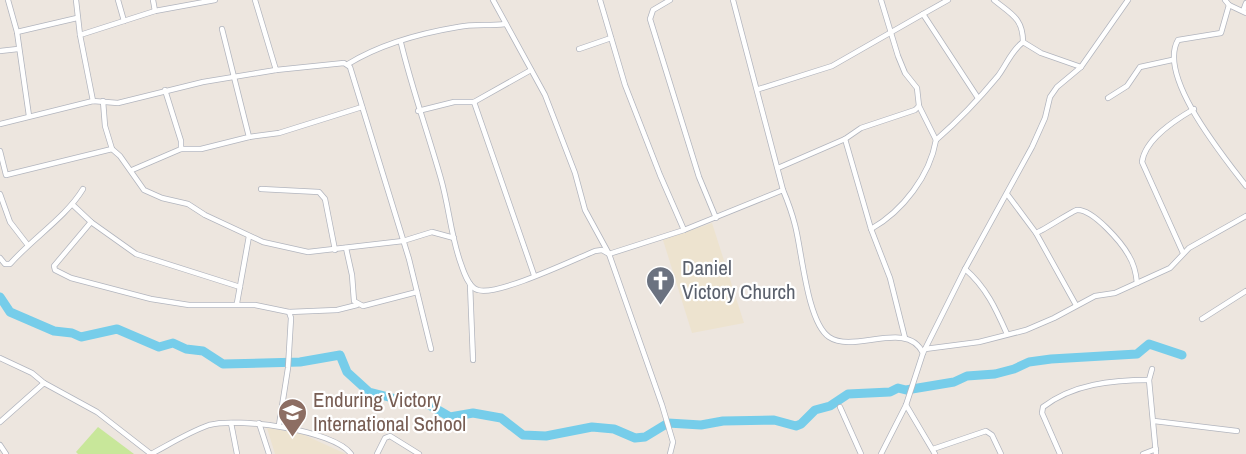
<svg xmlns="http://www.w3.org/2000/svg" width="1246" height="454" font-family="'Archivo Narrow',sans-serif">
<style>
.education{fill:#ede3cf}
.pitch{fill:#c8e79a}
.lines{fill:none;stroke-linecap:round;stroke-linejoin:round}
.river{stroke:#76cdea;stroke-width:9}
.street-casing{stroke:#b2b5be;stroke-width:6}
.street{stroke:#fff;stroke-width:4.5}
.labels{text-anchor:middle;stroke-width:4.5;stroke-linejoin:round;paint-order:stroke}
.worship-label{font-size:21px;fill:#5b616d;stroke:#fff;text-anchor:start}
.education-label{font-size:21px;fill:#785e54;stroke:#fff;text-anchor:start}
</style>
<rect width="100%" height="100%" fill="#ede6df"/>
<g class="education">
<polygon points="712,223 744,323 692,333 663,240"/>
<polygon points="267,428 300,433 346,454 275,454"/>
</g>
<polygon class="pitch" points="98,427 134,454 78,454 76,452"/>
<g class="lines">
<polyline class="river" points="0,297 10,312 54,331 72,333 81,337 117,329 159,347 173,343 186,349 203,351 223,364 300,362 340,355 347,372 369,392 416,404 426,403 450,417 473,413 501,418 523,435 546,436 592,427 614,429 635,438 645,437 668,423 701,425 723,421 774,420 796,426 801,424 815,410 830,406 848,394 890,392 898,388 906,390 954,382 967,376 995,374 1014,369 1029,362 1051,359 1137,354 1149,344 1182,355"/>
<defs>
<g id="street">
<polyline points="8,0 17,32 29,116"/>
<polyline points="76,0 80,35"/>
<polyline points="118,0 124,21"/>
<polyline points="153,0 155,11"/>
<polyline points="255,0 276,70 344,63 350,67 409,259 431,349"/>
<polyline points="493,0 545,95 575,173 585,210 609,254 662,405 673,442 670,454"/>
<polyline points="600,0 625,85 660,175 684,230"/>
<polyline points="670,0 653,10 650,19 699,177 716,218"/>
<polyline points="733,0 783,190"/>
<path d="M881 0 898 56 905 73 917 88 919 106 936 140C959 120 979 99 998 76 1007 64 1011 51 1023 42L1041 53 1081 67"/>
<path d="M994 0C1011 14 1023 18 1023 42"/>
<polyline points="1225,0 1229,5 1246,13"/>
<path d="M1229 5 1221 33 1178 40C1157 76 1223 156 1246 186"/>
<polyline points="1243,11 1246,3"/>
<polyline points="923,14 948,0"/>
<polyline points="17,32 77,18"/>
<path d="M401 43C412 89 428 133 441 179 449 207 451 237 461 264 464 273 469 288 478 290 498 296 573 260 595 251L602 250 609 254 684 230 783 190C788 202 792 213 795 225 802 251 807 322 829 337 854 354 907 319 923 353"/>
<polyline points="579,49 611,38"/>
<polyline points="0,51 18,49"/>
<path d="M348 64C379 45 422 33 458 27 473 24 490 26 505 24"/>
<polyline points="759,89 832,66 923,14 978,98"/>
<polyline points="1108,98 1127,86 1140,67 1172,60"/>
<polyline points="93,101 80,35 155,11 215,0"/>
<polyline points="103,101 105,126 112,149 120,156 144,190 162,198 188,204 205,215 263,242 308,252 403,241 432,232 454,238"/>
<polyline points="474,102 534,275"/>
<polyline points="418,111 454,102 474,102 531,70"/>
<polyline points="0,124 93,101 118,103 203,82 276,70"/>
<polyline points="249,137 279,133 362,107"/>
<polyline points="845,139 871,229 890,278 905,338"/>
<polyline points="181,149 201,149 249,137 222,29"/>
<polyline points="0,151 6,175 112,149"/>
<polyline points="778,168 845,139 861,128 915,110 919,106"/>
<polyline points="132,170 181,149 181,141 165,90"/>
<polyline points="261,189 319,192 325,199 335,250"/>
<polyline points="0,194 10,222 27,244"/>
<polyline points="1007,194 1036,233 1076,305"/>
<polyline points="73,205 91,222 136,254 240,287"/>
<polyline points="91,222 54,266 55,270 71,278 151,299 189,305 255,305 289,312 291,318 288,368 279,425"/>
<path d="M871 229C903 211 930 175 936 140"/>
<path d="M1036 233C1046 229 1072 211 1077 210 1093 209 1122 243 1129 256 1134 264 1136 273 1137 283"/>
<polyline points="346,248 352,275 354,301 363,306 417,292"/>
<path d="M1183 253 1142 162C1145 139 1175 120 1194 109"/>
<path d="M0 258 5 264H10C33 238 66 217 83 189"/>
<path d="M965 269C986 287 996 309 1007 334"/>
<polyline points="470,284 473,360"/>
<polyline points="237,303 249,236"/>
<polyline points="289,312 337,310 357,305"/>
<polyline points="1202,319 1246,291"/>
<polyline points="925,349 979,342 1026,330 1054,318 1095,296 1115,293 1170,268 1189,248 1246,216"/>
<polyline points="0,358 32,373 44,383"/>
<polyline points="1152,369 1149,380 1156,454"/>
<polyline points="906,405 935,454"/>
<polyline points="840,407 861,454"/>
<polyline points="1154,421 1237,431"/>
<polyline points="0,422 44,383 97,412 151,454"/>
<polyline points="231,423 237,454"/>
<polyline points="259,423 269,454"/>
<polyline points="0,445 6,454"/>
<polyline points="933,449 986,431 992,435 1001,454"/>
<path d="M151 454C170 444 189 432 209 425 237 417 334 430 351 454"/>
<polyline points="377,454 385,438 390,436 419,454"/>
<polyline points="881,454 906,405 923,353 965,269 1032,147 1045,118 1050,97 1057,87 1081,67 1128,0"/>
<path d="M1060 454 1042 413 1043 407C1073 384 1112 380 1149 380"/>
<polyline points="1143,454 1156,449"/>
</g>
</defs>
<use href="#street" class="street-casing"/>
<use href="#street" class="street"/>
</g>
<defs>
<symbol id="church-pin" viewBox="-11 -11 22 30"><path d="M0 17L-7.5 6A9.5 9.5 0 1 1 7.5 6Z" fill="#6b7280" stroke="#fff"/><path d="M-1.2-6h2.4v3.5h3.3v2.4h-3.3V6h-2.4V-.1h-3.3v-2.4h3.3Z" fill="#fff"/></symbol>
<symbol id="school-pin" viewBox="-11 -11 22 30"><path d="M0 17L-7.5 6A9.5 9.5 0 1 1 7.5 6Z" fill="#8d6e63" stroke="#fff"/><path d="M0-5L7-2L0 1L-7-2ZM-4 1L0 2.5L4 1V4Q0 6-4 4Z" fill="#fff"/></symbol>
</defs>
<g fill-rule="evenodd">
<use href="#church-pin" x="644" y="264" width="33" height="45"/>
<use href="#school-pin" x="276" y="396" width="33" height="45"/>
</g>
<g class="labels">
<g class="worship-label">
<text x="682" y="275">Daniel<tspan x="682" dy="24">Victory Church</tspan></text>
</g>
<g class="education-label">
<text x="313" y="407">Enduring Victory<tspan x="313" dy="24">International School</tspan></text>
</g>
</g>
</svg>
